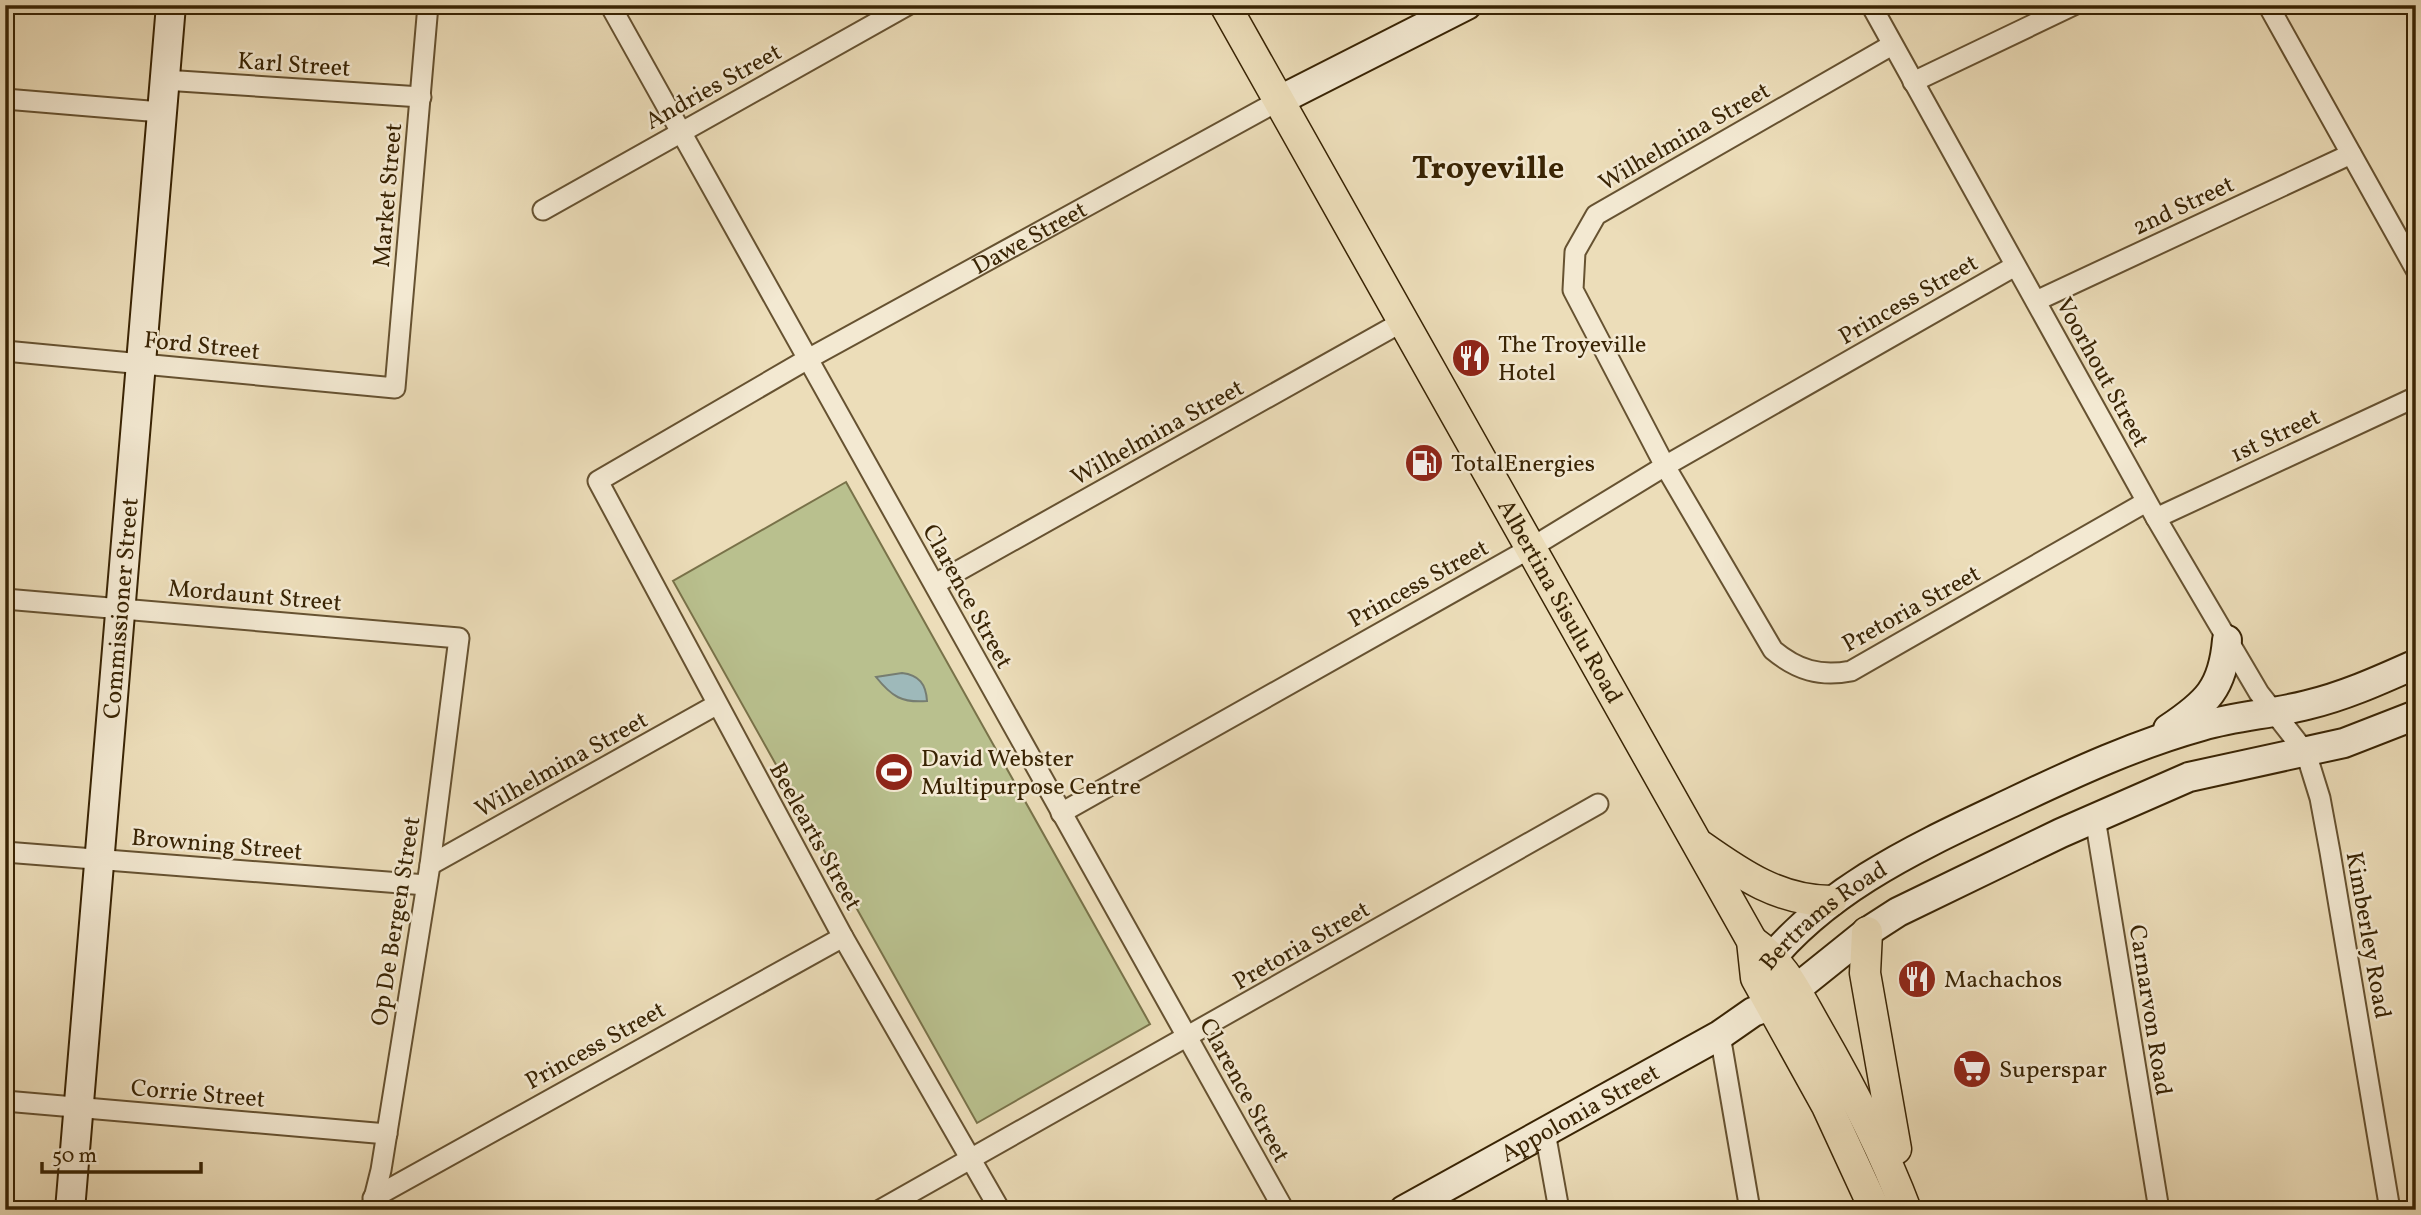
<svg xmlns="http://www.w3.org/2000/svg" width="2421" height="1215" font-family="Vollkorn,serif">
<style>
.green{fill:#b9c08e;stroke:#797249;stroke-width:2}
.water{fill:#9eb9ba;stroke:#767d71;stroke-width:2}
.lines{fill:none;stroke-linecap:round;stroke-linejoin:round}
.street-casing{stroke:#665231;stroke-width:23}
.secondary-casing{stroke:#392404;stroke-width:32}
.primary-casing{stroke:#392404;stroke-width:33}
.street{stroke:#f3e9d2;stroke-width:19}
.secondary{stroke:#f3e9d2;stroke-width:28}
.primary{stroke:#ecddb9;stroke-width:30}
.labels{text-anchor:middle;stroke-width:5;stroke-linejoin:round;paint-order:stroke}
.street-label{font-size:24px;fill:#392404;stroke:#f3e9d2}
.poi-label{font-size:24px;fill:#392404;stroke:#f3e9d2;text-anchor:start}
.district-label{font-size:32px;font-weight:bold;fill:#392404;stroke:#f3e9d2}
</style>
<rect width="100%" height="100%" fill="#ecddb9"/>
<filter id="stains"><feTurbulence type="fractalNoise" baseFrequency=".00286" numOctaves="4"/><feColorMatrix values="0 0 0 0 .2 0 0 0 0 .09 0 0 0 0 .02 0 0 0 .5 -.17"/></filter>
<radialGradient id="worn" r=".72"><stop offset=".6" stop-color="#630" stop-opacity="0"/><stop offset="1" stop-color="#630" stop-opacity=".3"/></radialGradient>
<polygon class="green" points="846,482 1150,1024 977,1123 673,581"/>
<path class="water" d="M902 673C919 675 926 684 927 701 902 703 892 697 876 677Z"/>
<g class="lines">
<defs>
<g id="street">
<polyline points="610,5 1284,1210"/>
<polyline points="1871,5 2156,518 2259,693 2306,753 2320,798 2330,852 2390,1210"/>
<polyline points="2268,5 2416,270"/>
<path d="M1892 45 1596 215 1575 252 1573 290 1665 466 1773 650C1797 670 1820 677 1851 671L2146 502"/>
<polyline points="164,80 421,97"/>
<polyline points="1913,82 2074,5"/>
<polyline points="5,99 161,112"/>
<polyline points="543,210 908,5"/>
<polyline points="2036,301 2351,154"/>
<polyline points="5,351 395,388 428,5"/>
<polyline points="2156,518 2416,397"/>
<polyline points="935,584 1402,322"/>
<polyline points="5,599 459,638 430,865 381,1170 371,1210"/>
<polyline points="1061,813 1529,549 1665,466 2015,266"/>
<polyline points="2095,818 2159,1210"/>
<polyline points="5,852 426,885"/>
<polyline points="430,865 716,705"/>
<polyline points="1720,1035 1750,1210"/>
<polyline points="5,1101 387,1134"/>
<polyline points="1545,1132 1559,1210"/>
<polyline points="373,1198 843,937"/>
<polyline points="880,1210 1598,804"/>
<path id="s1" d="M1000 1210 843 937 598 481 806 360 1280 100"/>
</g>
<g id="secondary">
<polyline points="1280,100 1467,5"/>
<path d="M2168 729C2207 703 2223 688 2227 640"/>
<path id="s2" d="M1758 975C1821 889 1922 845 2015 801 2076 772 2137 744 2202 726 2237 716 2272 714 2307 705 2345 696 2380 680 2416 664"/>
<path id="s3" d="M70 1210 171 5"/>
<path id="s4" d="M1404 1210 1720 1035 1753 1012 1770 1006 1796 989 1867 932 1898 912 2061 833 2189 777 2344 743 2416 715"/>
</g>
<g id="primary">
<path id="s5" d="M1225 5 1752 941 1756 978 1827 1106 1875 1210"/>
<path d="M1701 846C1742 875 1780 901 1831 901"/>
<polyline points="1867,932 1865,973 1896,1149"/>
<path d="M1752 941C1785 964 1798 996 1818 1030 1852 1089 1882 1146 1906 1210"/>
</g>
</defs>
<use href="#street" class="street-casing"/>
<use href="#secondary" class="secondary-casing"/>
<use href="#primary" class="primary-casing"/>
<use href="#street" class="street"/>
<use href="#secondary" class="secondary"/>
<use href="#primary" class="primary"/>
</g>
<defs>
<symbol id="restaurant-disc" viewBox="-11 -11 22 22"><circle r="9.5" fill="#8f2418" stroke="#f3e9d2"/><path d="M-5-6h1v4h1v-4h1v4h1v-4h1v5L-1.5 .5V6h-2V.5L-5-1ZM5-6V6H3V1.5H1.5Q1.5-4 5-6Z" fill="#fff"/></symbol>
<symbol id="fuel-disc" viewBox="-11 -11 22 22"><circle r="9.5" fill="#8f2418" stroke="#f3e9d2"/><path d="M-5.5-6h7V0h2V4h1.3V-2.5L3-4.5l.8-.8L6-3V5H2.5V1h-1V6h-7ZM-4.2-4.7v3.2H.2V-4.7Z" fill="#fff"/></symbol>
<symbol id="stadium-disc" viewBox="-11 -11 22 22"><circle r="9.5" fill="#8f2418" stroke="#f3e9d2"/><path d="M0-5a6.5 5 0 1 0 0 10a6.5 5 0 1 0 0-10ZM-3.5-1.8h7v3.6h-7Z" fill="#fff"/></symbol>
<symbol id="supermarket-disc" viewBox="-11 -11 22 22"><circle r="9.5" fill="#8f2418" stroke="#f3e9d2"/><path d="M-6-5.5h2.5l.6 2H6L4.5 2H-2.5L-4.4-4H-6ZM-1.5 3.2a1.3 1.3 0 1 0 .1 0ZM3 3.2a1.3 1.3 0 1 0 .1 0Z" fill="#fff"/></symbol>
</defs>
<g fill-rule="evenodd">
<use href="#restaurant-disc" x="1449" y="336" width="44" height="44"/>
<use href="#fuel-disc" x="1402" y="441" width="44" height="44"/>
<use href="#stadium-disc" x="872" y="750" width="44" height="44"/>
<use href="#restaurant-disc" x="1895" y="957" width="44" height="44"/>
<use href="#supermarket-disc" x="1950" y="1047" width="44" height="44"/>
</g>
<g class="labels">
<g class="street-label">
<text transform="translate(294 64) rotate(4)" y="8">Karl Street</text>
<text transform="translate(713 86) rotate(-29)" y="8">Andries Street</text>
<text transform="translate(1684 136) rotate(-30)" y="8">Wilhelmina Street</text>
<text transform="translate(387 195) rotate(-85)" y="8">Market Street</text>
<text transform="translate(2183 205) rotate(-25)" y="8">2nd Street</text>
<text dy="8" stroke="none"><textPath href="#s1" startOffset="1328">Dawe Street</textPath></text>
<text transform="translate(1908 299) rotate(-30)" y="8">Princess Street</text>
<text transform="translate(202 345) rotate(6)" y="8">Ford Street</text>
<text transform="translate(2103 372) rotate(61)" y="8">Voorhout Street</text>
<text transform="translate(1157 432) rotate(-29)" y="8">Wilhelmina Street</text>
<text transform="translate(2275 435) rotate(-25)" y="8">1st Street</text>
<text transform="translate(1418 583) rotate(-29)" y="8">Princess Street</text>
<text transform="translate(255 595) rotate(5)" y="8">Mordaunt Street</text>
<text transform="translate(968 596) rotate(61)" y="8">Clarence Street</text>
<text dy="8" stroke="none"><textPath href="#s5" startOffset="684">Albertina Sisulu Road</textPath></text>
<text dy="8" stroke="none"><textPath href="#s3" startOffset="604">Commissioner Street</textPath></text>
<text transform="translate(1911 608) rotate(-29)" y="8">Pretoria Street</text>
<text transform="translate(561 764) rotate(-29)" y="8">Wilhelmina Street</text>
<text transform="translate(816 836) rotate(61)" y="8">Beelearts Street</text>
<text transform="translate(217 844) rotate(5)" y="8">Browning Street</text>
<text dy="8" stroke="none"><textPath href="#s2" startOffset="89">Bertrams Road</textPath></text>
<text transform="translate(395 921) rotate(-81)" y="8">Op De Bergen Street</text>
<text transform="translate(2369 935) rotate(80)" y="8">Kimberley Road</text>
<text transform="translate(1301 945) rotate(-30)" y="8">Pretoria Street</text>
<text transform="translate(2151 1010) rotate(81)" y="8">Carnarvon Road</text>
<text transform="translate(595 1045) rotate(-29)" y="8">Princess Street</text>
<text transform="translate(1245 1090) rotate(61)" y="8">Clarence Street</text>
<text transform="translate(198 1093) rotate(5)" y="8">Corrie Street</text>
<text dy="8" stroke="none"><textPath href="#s4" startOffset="201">Appolonia Street</textPath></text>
</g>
<g class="poi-label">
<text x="1498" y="352">The Troyeville<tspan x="1498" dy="28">Hotel</tspan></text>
<text x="1451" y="471">TotalEnergies</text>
<text x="921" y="766">David Webster<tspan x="921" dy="28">Multipurpose Centre</tspan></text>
<text x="1944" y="987">Machachos</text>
<text x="1999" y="1077">Superspar</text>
</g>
<g class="district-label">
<text x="1488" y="178">Troyeville</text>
</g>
</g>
<rect width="2421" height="1215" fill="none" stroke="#ecddb9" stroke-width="28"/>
<rect x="7" y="7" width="2407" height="1201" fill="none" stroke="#392404" stroke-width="3.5"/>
<rect x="14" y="14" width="2393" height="1187" fill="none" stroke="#392404" stroke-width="2"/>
<path d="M42 1162v10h159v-10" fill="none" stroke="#392404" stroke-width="3.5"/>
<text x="52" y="1162" font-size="21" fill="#392404" stroke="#f3e9d2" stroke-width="5" paint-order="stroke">50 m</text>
<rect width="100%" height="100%" filter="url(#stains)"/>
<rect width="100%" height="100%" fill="url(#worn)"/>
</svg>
